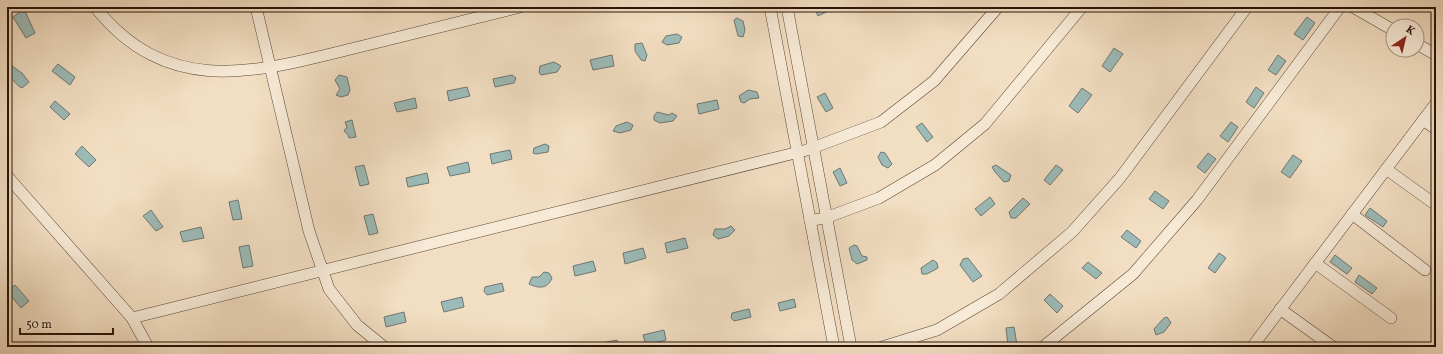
<svg xmlns="http://www.w3.org/2000/svg" width="1443" height="354" font-family="Vollkorn,serif">
<style>
.water{fill:#9cbbb8;stroke:#6e7872}
.lines{fill:none;stroke-linecap:round;stroke-linejoin:round}
.minor-casing{stroke:#5a4636;stroke-width:12}
.minor{stroke:#f7ead7;stroke-width:11}
</style>
<rect width="100%" height="100%" fill="#f2dec2"/>
<filter id="stains"><feTurbulence type="fractalNoise" baseFrequency=".005" numOctaves="4"/><feColorMatrix values="0 0 0 0 .2 0 0 0 0 .09 0 0 0 0 .02 0 0 0 .5 -.17"/></filter>
<radialGradient id="worn" r=".72"><stop offset=".6" stop-color="#630" stop-opacity="0"/><stop offset="1" stop-color="#630" stop-opacity=".3"/></radialGradient>
<g class="water">
<polygon points="814,7 837,7 838,9 831,12 830,10 818,16"/>
<polygon points="24,9 35,33 26,38 13,17"/>
<polygon points="1307,17 1315,23 1303,40 1294,34"/>
<polygon points="737,18 743,21 745,30 743,37 738,36 734,20"/>
<polygon points="677,34 682,37 679,43 667,45 662,42 666,36"/>
<polygon points="642,43 647,55 645,61 641,60 635,51 635,44"/>
<polygon points="1114,48 1123,54 1110,72 1102,66"/>
<polygon points="612,55 614,66 593,70 590,60"/>
<polygon points="1278,55 1286,61 1276,75 1268,70"/>
<polygon points="554,62 561,66 557,72 541,75 539,73 540,66"/>
<polygon points="58,64 75,77 70,85 52,71"/>
<path d="M12 66 22 73 29 82 22 88C15 85 13 78 7 73Z"/>
<polygon points="339,75 347,77 350,90 348,95 341,97 336,95 340,89 335,80"/>
<polygon points="512,75 516,78 514,83 495,87 493,79"/>
<polygon points="467,87 470,96 449,101 447,91"/>
<polygon points="1256,87 1264,93 1254,108 1246,102"/>
<polygon points="1082,88 1092,95 1078,113 1069,106"/>
<polygon points="748,90 757,92 759,98 750,99 744,103 741,102 739,96"/>
<polygon points="825,93 833,108 826,112 817,97"/>
<polygon points="415,98 417,108 397,112 394,103"/>
<polygon points="717,100 719,109 699,114 697,104"/>
<polygon points="55,101 70,114 64,120 50,107"/>
<polygon points="657,112 669,115 672,113 677,116 673,121 660,123 654,120 654,116"/>
<polygon points="352,120 356,137 349,138 348,135 344,131 347,127 345,122"/>
<polygon points="627,122 633,125 631,130 620,133 613,131 616,126"/>
<polygon points="1231,122 1238,127 1228,142 1220,136"/>
<polygon points="922,123 933,137 927,142 916,127"/>
<polygon points="545,144 549,146 548,152 536,154 533,153 534,148"/>
<polygon points="82,146 96,160 89,167 75,154"/>
<polygon points="510,150 512,159 492,164 490,154"/>
<polygon points="881,152 885,153 892,164 888,168 882,165 878,157"/>
<polygon points="1208,153 1216,159 1205,173 1197,167"/>
<polygon points="1293,155 1302,161 1290,178 1281,172"/>
<polygon points="468,162 470,172 450,176 447,167"/>
<polygon points="364,165 369,184 360,186 355,167"/>
<polygon points="996,165 1011,175 1009,181 1004,182 995,172 992,167"/>
<polygon points="1056,165 1063,170 1050,185 1044,180"/>
<polygon points="840,168 847,183 840,186 833,172"/>
<polygon points="427,173 429,183 408,187 406,178"/>
<polygon points="1155,191 1169,201 1163,209 1149,199"/>
<polygon points="990,197 995,204 981,216 975,209"/>
<polygon points="1023,198 1030,204 1016,218 1011,218 1009,212"/>
<polygon points="238,200 242,219 233,220 229,202"/>
<polygon points="1370,208 1387,221 1383,227 1365,215"/>
<polygon points="151,210 163,227 156,231 143,216"/>
<polygon points="373,214 378,233 369,235 364,216"/>
<polygon points="731,226 735,230 729,236 718,239 713,235 715,229 725,229"/>
<polygon points="201,227 204,238 183,242 180,232"/>
<polygon points="1127,230 1141,241 1136,248 1121,237"/>
<polygon points="685,238 688,248 667,253 665,243"/>
<polygon points="249,245 253,266 243,268 239,247"/>
<polygon points="854,245 857,246 862,256 867,257 867,260 857,264 852,260 849,248"/>
<polygon points="643,248 646,258 625,264 623,253"/>
<polygon points="1219,253 1226,258 1215,273 1208,268"/>
<polygon points="1335,255 1352,268 1347,274 1330,262"/>
<polygon points="968,258 982,276 973,282 960,265 963,259"/>
<polygon points="933,260 937,263 938,268 927,274 922,274 921,268"/>
<polygon points="593,261 596,271 575,276 573,266"/>
<polygon points="1088,262 1102,273 1096,279 1082,268"/>
<path d="M544 272 549 273 552 278C547 290 538 288 529 284L532 277H539Z"/>
<polygon points="1359,275 1377,288 1372,294 1355,282"/>
<polygon points="502,283 504,291 487,295 484,291 485,287"/>
<polygon points="15,285 29,301 21,308 7,291"/>
<polygon points="1050,294 1063,306 1057,313 1044,300"/>
<polygon points="462,297 464,307 444,312 441,302"/>
<polygon points="794,299 796,307 780,311 778,303"/>
<polygon points="749,309 751,317 734,321 731,318 732,313"/>
<polygon points="404,312 406,322 386,327 384,317"/>
<polygon points="1167,317 1171,323 1164,332 1156,335 1154,329 1164,318"/>
<polygon points="1014,327 1017,345 1008,346 1006,328"/>
<polygon points="664,330 666,340 646,345 643,335"/>
<polygon points="617,340 619,347 597,347 597,344"/>
</g>
<g class="lines">
<defs>
<g id="minor">
<path d="M95 7C171 102 263 70 363 46 415 33 467 20 520 7"/>
<polyline points="256,7 309,231 329,289 357,325 384,347"/>
<polyline points="770,7 834,347"/>
<polyline points="787,7 851,347"/>
<polyline points="1353,7 1393,30"/>
<polyline points="1417,44 1436,55"/>
<polyline points="1423,120 1436,129"/>
<polyline points="1386,169 1436,205"/>
<polyline points="7,176 132,318 148,347"/>
<polyline points="1352,214 1425,270"/>
<polyline points="810,221 828,217 879,198 935,165 985,124 1082,7"/>
<polyline points="1315,263 1391,318"/>
<polyline points="1280,309 1333,347"/>
<polyline points="132,318 807,150 881,122 934,81 998,7"/>
<polyline points="882,347 937,330 999,294 1072,232 1120,178 1247,7"/>
<polyline points="1043,347 1133,274 1197,200 1340,7"/>
<polyline points="1252,347 1436,103"/>
</g>
</defs>
<use href="#minor" class="minor-casing"/>
<use href="#minor" class="minor"/>
</g>
<rect width="1443" height="354" fill="none" stroke="#f2dec2" stroke-width="24"/>
<rect x="8" y="8" width="1427" height="338" fill="none" stroke="#281408" stroke-width="2"/>
<rect x="12" y="12" width="1419" height="330" fill="none" stroke="#281408"/>
<g transform="translate(1405 38) rotate(35)"><circle r="19" fill="#f7ead7" stroke="#a49484"/>
<path d="M0-3L7 15L0 10L-7 15Z" fill="#8f2418"/>
<text y="-6" font-size="11" font-weight="bold" text-anchor="middle" fill="#281408">K</text>
</g>
<path d="M20 328v6h93v-6" fill="none" stroke="#281408" stroke-width="2"/>
<text x="26" y="328" font-size="12" fill="#281408" stroke="#f7ead7" stroke-width="3" paint-order="stroke">50 m</text>
<rect width="100%" height="100%" filter="url(#stains)"/>
<rect width="100%" height="100%" fill="url(#worn)"/>
</svg>
